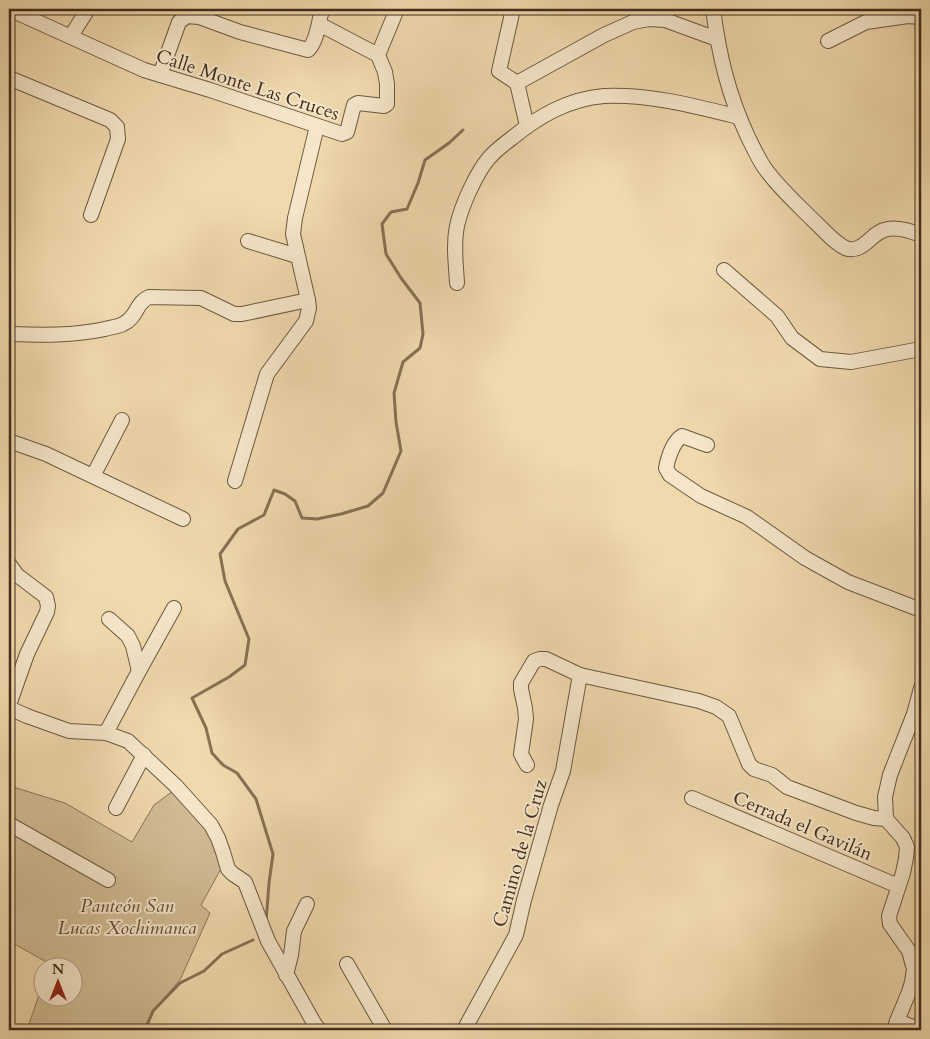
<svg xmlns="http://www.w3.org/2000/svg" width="930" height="1039" font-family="Cardo,serif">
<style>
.green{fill:#d2bc94;stroke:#897458}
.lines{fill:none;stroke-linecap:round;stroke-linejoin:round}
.stream{stroke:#867155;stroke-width:3}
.minor-casing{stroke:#6c5840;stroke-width:16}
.minor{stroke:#f5e6ca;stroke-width:14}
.labels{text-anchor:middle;stroke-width:4;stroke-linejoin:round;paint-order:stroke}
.street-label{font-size:19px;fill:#402d1b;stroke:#f5e6ca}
.park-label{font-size:19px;font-style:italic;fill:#5d4a33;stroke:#f5e6ca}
</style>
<rect width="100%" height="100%" fill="#f0d9ad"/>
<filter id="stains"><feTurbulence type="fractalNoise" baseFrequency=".004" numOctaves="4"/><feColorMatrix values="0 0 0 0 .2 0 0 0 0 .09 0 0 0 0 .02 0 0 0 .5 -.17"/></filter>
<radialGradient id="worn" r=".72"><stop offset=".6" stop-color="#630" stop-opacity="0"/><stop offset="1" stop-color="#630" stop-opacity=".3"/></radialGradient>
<polygon class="green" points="9,784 13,787 65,803 132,842 154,805 173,791 207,827 222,867 201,905 210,913 180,980 153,1011 145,1030 27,1030 42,986 42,996 72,996 72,966 49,966 50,964 9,941"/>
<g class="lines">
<g class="stream">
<polyline points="266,922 269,883 273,854 256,799 237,773 223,765 212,753 206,728 192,698 229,677 245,665 249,639 225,581 220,554 238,529 264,515 274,490 285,494 295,501 302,518 317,519 341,514 368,506 383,493 401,451 396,422 394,393 403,362 420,348 423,334 420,303 401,278 386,254 382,224 391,212 407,209 418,183 425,160 449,143 463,130"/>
<polyline points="145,1030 153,1011 180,983 204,971 222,954 253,940"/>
</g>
<defs>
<g id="minor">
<polyline points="9,9 144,70 210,90 342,134 347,132 354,105 358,103 384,106 387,104 387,84 385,72 378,55 397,9"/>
<polyline points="513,9 499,71 517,83"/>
<path d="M713 9C719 55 728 94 748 137 753 147 758 158 764 167 778 187 796 203 813 220 822 228 837 246 848 249 863 252 871 234 884 230 895 226 911 231 921 235"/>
<polyline points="319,24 378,55"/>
<polyline points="71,36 88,9"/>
<polyline points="828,41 866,22 908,16 921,17"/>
<path d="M160 75 179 22 187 16 199 17 240 32 308 50C317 42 319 21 322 9"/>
<polyline points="9,78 110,120 117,127 118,139 91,215"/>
<polyline points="517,83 604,35 633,22 649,19 665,20 717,39"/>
<polyline points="517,83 527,126"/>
<polyline points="248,241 297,256"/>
<polyline points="724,270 777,316 792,338 820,359 851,362 921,349"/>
<path d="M457 283C456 264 453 245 457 226 461 207 476 173 489 158 496 150 504 144 512 138 539 116 568 99 604 96 650 94 695 106 739 117"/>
<path d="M9 334C41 335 73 336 105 329 111 327 118 327 123 324 138 317 135 303 149 297L201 298 234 314H242L308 300 293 234 295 218 317 126"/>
<polyline points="9,441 46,454 183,519"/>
<path d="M707 445 682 436C673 442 668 458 666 468L670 475 701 496 747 517 805 558 848 582 921 610"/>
<polyline points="93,476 122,420"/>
<polyline points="235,481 267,374 306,321 309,308 308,300"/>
<polyline points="9,564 17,575 46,597 48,606 47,612 27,654 9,705"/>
<polyline points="109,619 128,636 133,646 139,671"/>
<polyline points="9,708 27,716 69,731 106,733 128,741 176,786 211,825 218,838 223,852 228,869 233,874 245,882 268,941 314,1023 319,1030"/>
<polyline points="106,733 139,671 174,608"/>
<polyline points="527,765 521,754 526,719 525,708 521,689 521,683 534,661 540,659 546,659 580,675 699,701 716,707 729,716 749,764 754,769 772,775 787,787 856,813 874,818 886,819"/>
<polyline points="692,798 898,886"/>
<polyline points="116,808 144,755"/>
<polyline points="9,824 108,880"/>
<polyline points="347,964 385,1030"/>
<polyline points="286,975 291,955 294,931 307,904"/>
<polyline points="897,1021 921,1030"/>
<polyline points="464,1030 516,935 524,900 551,805 563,771 580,675"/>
<polyline points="894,1030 897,1021 909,992 912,982 914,969 909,951 890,924 889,916 903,873 906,858 907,847 903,838 886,819 885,797 890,775 914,714 921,688"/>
</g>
</defs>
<use href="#minor" class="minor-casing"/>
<use href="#minor" class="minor"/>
</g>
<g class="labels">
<g class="street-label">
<text transform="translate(248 84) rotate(18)" y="7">Calle Monte Las Cruces</text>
<text transform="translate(803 825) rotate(23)" y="7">Cerrada el Gavilán</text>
<text transform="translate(519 853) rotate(-74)" y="7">Camino de la Cruz</text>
</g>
<g class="park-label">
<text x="127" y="912">Panteón San<tspan x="127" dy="22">Lucas Xochimanca</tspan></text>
</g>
</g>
<rect width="930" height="1039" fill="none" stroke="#f0d9ad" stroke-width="30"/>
<rect x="10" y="10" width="910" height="1019" fill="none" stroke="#402d1b" stroke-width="2.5"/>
<rect x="15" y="15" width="900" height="1009" fill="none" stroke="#402d1b"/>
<g transform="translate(58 982)"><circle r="24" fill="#f5e6ca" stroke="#ad9c84"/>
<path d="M0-4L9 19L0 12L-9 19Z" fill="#8f2418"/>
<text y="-8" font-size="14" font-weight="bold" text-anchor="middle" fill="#402d1b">N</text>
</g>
<rect width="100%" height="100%" filter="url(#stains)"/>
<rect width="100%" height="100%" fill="url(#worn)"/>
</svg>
